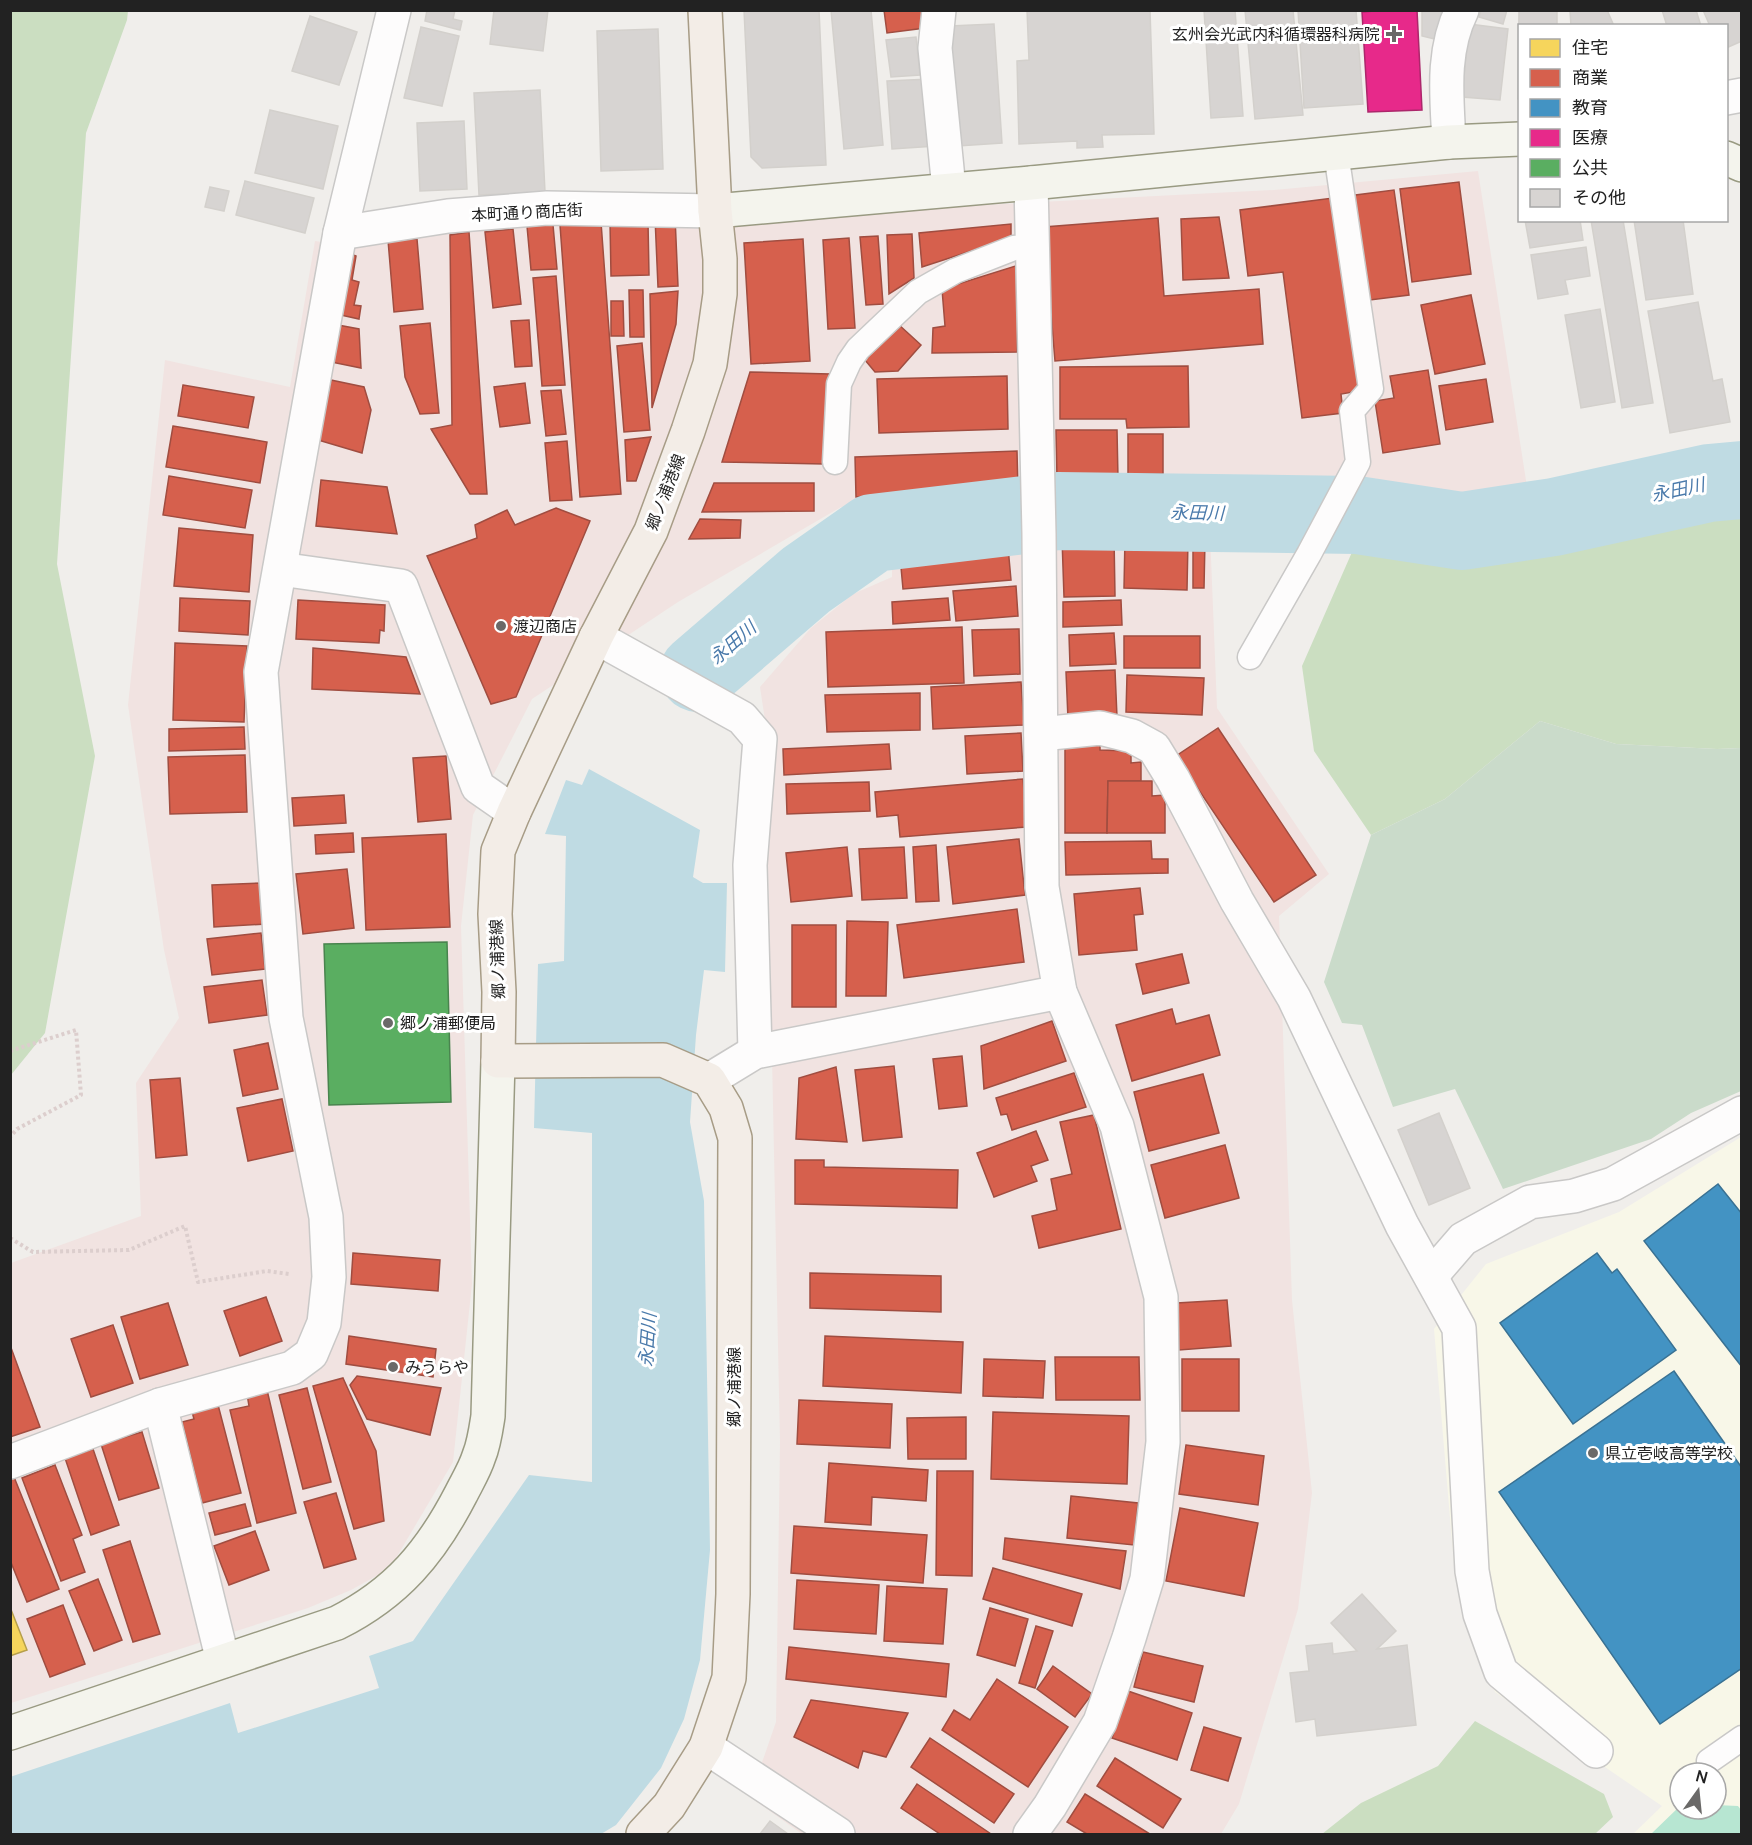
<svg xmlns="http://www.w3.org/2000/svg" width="1752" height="1845" font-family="Manrope,'Noto Sans JP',sans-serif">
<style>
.commercial{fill:#f1e3e1}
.education{fill:#f8f7e8;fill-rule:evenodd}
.forest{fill:#cbdec1}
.cemetery{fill:#cadbca}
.pitch{fill:#b7e6d2}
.water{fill:#bfdbe3}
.homes{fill:#f6d55c;stroke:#b69f4b;stroke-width:1.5}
.shops{fill:#d6604d;stroke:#a04d40;stroke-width:1.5}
.schools{fill:#4393c3;stroke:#397193;stroke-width:1.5}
.health{fill:#e7298a;stroke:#ac276b;stroke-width:1.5}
.public{fill:#5aae61;stroke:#49844e;stroke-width:1.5}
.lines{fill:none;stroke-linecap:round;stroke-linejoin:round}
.river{stroke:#bfdbe3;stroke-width:78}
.building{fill:#d7d4d2;stroke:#d3d0cc;stroke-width:1.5}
.lane-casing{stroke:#c9c8c7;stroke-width:27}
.street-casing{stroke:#c9c8c7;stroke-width:36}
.secondary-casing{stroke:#999a82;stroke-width:36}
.primary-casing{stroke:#a79c86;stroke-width:36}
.path{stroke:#dccecd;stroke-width:4;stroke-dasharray:3 3;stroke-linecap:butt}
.lane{stroke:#fdfcfc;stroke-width:24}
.street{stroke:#fdfcfc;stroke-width:33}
.secondary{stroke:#f4f4ed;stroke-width:33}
.primary{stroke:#f3ede7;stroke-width:33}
.poi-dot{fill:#6a6968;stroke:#fff;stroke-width:2}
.labels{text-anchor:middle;stroke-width:6;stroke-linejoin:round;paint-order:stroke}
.poi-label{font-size:16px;fill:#222;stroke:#fff;text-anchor:start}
.street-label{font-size:16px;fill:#222;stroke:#fff}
.water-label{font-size:18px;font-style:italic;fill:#4a7aab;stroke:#fff}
</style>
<rect width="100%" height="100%" fill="#f0eeeb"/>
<g class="commercial">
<polygon points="1478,171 1527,487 1463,510 1310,483 1066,494 841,507 678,602 532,699 473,815 461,926 472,1284 453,1462 396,1558 378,1575 351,1590 308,1608 11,1703 11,1263 141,1216 136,1083 179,1018 164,950 128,705 165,360 290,387 315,241 349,246 462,222 848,212 1274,190"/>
<polygon points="1210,533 1217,708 1329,874 1279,916 1292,1300 1312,1493 1298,1609 1239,1804 1221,1834 802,1834 750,1797 776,1722 780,1442 765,720 760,687 811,628 853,594 892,577 892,554 1016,541"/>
</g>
<path class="education" d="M1741 1137V1834H1633L1662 1806 1495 1692 1455 1577 1434 1329 1486 1264 1619 1212ZM1680 1773H1716V1809H1680Z"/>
<g class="forest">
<polygon points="11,10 128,11 127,20 86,133 57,564 95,756 45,1033 11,1075"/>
<polygon points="1741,495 1741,748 1717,749 1616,744 1540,721 1445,799 1371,835 1314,751 1302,666 1356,543 1420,545 1567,534 1706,499"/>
<polygon points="1475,1721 1604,1794 1613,1817 1595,1834 1322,1834 1361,1803 1438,1766"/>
</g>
<polygon class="cemetery" points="1540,721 1616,744 1717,749 1741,748 1741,1091 1691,1113 1651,1139 1503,1189 1455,1089 1393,1107 1362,1025 1342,1023 1324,982 1371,835 1445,799"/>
<polygon class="pitch" points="1716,1805 1738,1806 1741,1810 1741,1834 1651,1834 1680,1806 1680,1809 1716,1809"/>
<polygon class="water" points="589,769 700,830 693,877 703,883 727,883 725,972 704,970 696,1035 690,1122 704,1201 710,1550 700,1660 684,1719 661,1768 616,1825 601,1834 11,1834 10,1777 230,1703 238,1733 379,1688 369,1656 413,1641 529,1475 592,1482 592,1133 534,1128 538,964 564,961 566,836 545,834 566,780 582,785"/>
<polygon class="homes" points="10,1607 27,1650 10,1656"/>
<g class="shops">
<polygon points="884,10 923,10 925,28 887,33"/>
<polygon points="1459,182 1471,274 1412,282 1400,189"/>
<polygon points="1394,190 1409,295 1362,301 1348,196"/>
<polygon points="1333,198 1359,391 1341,394 1343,413 1302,418 1283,272 1248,276 1240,210"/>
<polygon points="675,216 678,286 658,287 655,217"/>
<polygon points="1219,217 1229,278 1183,280 1181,219"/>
<polygon points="1158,218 1164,296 1259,289 1263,344 1055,361 1044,227"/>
<polygon points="601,222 621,494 580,497 560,225"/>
<polygon points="610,222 648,222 649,275 611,276"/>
<polygon points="1011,224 1011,238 922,267 919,233"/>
<polygon points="553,225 557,269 531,270 527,226"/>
<polygon points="513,229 521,304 493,308 485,232"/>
<polygon points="469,232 487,494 470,494 431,429 452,425 450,235"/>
<polygon points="912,234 914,278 889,294 887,235"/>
<polygon points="878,236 883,304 866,305 860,237"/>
<polygon points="849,238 855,328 828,329 823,240"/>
<polygon points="417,239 423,309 394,312 388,240"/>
<polygon points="803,239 810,361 751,364 744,243"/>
<polygon points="348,253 356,256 352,280 359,282 354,305 361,306 359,319 336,314"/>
<polygon points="1019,265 1017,352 932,353 933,328 945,326 942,289"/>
<polygon points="556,276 565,385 542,386 533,278"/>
<polygon points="629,290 643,290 644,337 630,337"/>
<polygon points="678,291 676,324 652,408 650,294"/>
<polygon points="1471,295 1485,364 1435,374 1421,305"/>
<polygon points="611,301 623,301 624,336 611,336"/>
<polygon points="529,320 532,366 515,367 511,321"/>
<polygon points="430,323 439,413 420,414 405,377 400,326"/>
<polygon points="898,324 921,345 898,371 875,372 865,360"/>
<polygon points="338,325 359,329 361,368 331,362"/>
<polygon points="642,343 650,430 624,432 617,346"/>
<polygon points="1188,366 1189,427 1127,428 1126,419 1060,419 1060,367"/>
<polygon points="1428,370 1440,444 1383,453 1375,401 1394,398 1390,376"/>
<polygon points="750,372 830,374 824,464 722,462"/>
<polygon points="1007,376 1008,429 879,433 877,379"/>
<polygon points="1486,379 1493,422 1446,430 1439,386"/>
<polygon points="331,380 364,387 371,410 362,453 318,440"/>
<polygon points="525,383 530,423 500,427 494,387"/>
<polygon points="183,385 254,397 248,428 178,416"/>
<polygon points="561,390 566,434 546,436 541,391"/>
<polygon points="173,426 267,442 260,483 166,467"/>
<polygon points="1056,430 1117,430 1118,478 1057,479"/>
<rect x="1128" y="434" width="35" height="40"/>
<polygon points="651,437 636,481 627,481 625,440"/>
<polygon points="567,441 572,500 550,501 545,443"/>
<polygon points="1017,451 1018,492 856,497 855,457"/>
<polygon points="169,476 252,490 245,528 163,515"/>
<polygon points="321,480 387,487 397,534 316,526"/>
<polygon points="714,483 814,483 814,511 702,512"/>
<polygon points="556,508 590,521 516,697 491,704 427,556 477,538 475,525 507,510 515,525"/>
<polygon points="700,519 741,520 740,538 689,539"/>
<polygon points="179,528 253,535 249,592 174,586"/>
<polygon points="1114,537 1115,596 1064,597 1062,538"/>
<polygon points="1125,538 1188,540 1187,590 1124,588"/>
<polygon points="1193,540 1205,540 1204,588 1193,588"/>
<polygon points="1008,547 1011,580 903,589 900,556"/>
<polygon points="1016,586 1018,616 956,621 953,591"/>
<polygon points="180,598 250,601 248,635 179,631"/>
<polygon points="948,598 950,620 893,624 892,602"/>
<polygon points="298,600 385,605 384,631 380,630 379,643 296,639"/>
<polygon points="1121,600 1122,625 1063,627 1063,602"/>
<polygon points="962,627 964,683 828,687 826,632"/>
<polygon points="1019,629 1020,674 974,676 972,630"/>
<polygon points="1114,633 1116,664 1070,666 1069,635"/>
<rect x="1124" y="636" width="76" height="32"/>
<polygon points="175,643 247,646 244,722 173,720"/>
<polygon points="313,648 406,657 420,694 312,689"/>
<polygon points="1115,670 1117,717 1068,719 1066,672"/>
<polygon points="1127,675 1204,678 1202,715 1126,712"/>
<polygon points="1021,682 1024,725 933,729 931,687"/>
<polygon points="920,693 920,730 827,732 825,695"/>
<polygon points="244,727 245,749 169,751 169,729"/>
<polygon points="1218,728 1316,875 1274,902 1176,756"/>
<polygon points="1021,733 1023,771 967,774 965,736"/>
<polygon points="1065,743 1100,743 1100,750 1131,751 1131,763 1141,762 1141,781 1108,781 1107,833 1065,833"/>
<polygon points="889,744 891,769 784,775 783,749"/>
<polygon points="245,755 247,812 170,814 168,757"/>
<polygon points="446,756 451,819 418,822 413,758"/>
<polygon points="1023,779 1027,827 900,837 898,815 877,817 875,792"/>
<polygon points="1108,781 1152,781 1152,796 1165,795 1165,833 1107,833"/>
<polygon points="869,782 870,811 787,814 786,784"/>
<polygon points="344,795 346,823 294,826 292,798"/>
<polygon points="353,833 354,852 316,854 315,835"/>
<polygon points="446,834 450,927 366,930 362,838"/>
<polygon points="1019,839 1025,895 953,904 947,847"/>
<polygon points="1151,841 1152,859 1168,859 1168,873 1066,875 1065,842"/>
<polygon points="936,845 939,901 916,902 913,847"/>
<polygon points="847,847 852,896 791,902 786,853"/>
<polygon points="904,847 907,898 862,900 859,849"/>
<polygon points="347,869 354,928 303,934 296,874"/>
<polygon points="263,883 266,924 214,927 212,885"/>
<polygon points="1140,888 1143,914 1134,915 1137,950 1079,955 1074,894"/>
<polygon points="1017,909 1024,962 904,978 897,925"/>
<polygon points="847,921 888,922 886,996 846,996"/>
<rect x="792" y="925" width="44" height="82"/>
<polygon points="261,933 265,969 212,975 207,939"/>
<polygon points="1182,954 1189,983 1143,994 1136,964"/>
<polygon points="262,980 267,1015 209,1023 204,987"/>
<polygon points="1172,1009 1176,1024 1209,1015 1220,1055 1132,1081 1116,1025"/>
<polygon points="1052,1021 1066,1061 984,1089 981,1046"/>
<polygon points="268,1043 278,1089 243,1096 234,1050"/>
<polygon points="962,1056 967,1106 939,1109 933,1059"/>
<polygon points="894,1066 902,1137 863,1141 855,1070"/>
<polygon points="836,1067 847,1142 796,1139 799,1078"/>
<polygon points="1074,1073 1086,1107 1012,1130 1007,1114 1001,1115 996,1098"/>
<polygon points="1203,1074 1219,1133 1149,1151 1134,1092"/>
<polygon points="180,1078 187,1155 156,1158 150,1080"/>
<polygon points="282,1099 293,1151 248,1161 237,1108"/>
<polygon points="1094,1115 1121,1229 1039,1248 1032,1216 1057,1210 1051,1179 1072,1174 1060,1122"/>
<polygon points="1036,1131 1048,1160 1031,1166 1037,1181 994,1197 977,1153"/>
<polygon points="1225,1145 1239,1198 1165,1218 1151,1165"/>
<polygon points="795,1160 824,1160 824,1167 958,1170 957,1208 795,1204"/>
<polygon points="353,1253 440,1260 438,1291 351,1284"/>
<polygon points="810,1273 941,1276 941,1312 810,1308"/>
<polygon points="266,1297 282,1341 240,1356 224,1311"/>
<polygon points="1227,1300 1231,1346 1179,1350 1177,1303"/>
<polygon points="168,1303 188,1365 140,1379 121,1317"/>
<polygon points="113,1325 133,1383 91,1397 71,1339"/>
<polygon points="349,1336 436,1349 433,1377 346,1364"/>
<polygon points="825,1336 963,1342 961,1393 823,1386"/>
<polygon points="10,1345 40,1427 10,1437"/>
<polygon points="1055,1357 1139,1357 1140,1400 1056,1400"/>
<polygon points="984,1359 1045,1361 1043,1398 983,1396"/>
<rect x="1182" y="1359" width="57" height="52"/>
<polygon points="357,1376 441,1388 430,1435 367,1419 350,1385"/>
<polygon points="343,1378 376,1451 384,1521 354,1529 313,1386"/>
<polygon points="307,1388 331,1482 303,1489 279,1395"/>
<polygon points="267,1390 296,1513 257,1523 230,1410 249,1406 247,1394"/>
<polygon points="799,1400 892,1404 890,1448 797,1444"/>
<polygon points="217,1401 241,1493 202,1503 182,1422 194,1419 191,1408"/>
<polygon points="993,1412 1129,1416 1127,1484 991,1479"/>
<polygon points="966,1417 966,1459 908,1459 907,1418"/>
<polygon points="142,1432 159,1488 119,1500 101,1444"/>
<polygon points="1186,1445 1264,1456 1258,1505 1179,1494"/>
<polygon points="93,1449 119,1525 91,1535 65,1458"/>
<polygon points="829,1463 928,1470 926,1501 872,1497 871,1525 825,1522"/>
<polygon points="55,1465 82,1535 73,1539 85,1572 61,1581 22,1478"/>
<polygon points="937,1471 973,1471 972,1576 936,1575"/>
<polygon points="14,1477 59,1589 27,1602 10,1560 10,1478"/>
<polygon points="336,1493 356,1559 324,1568 304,1502"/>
<polygon points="1071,1496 1138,1503 1134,1545 1067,1538"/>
<polygon points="245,1504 251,1526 215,1535 209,1513"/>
<polygon points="1180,1508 1258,1523 1244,1596 1166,1581"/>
<polygon points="794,1526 927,1535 923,1583 791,1573"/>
<polygon points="255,1531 269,1570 229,1585 214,1546"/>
<polygon points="1005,1538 1126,1551 1120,1589 1003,1559"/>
<polygon points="130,1541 160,1634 133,1642 103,1550"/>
<polygon points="993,1568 1082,1594 1072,1626 983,1599"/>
<polygon points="98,1579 122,1640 94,1651 69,1591"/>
<polygon points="797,1580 879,1585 876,1634 794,1629"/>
<polygon points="887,1586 947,1589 943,1644 884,1641"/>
<polygon points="63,1605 85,1664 50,1677 27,1619"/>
<polygon points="990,1608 1028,1619 1015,1666 977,1655"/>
<polygon points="1036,1626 1053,1631 1035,1688 1019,1683"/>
<polygon points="789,1647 949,1664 946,1697 786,1679"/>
<polygon points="1143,1652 1203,1666 1194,1702 1134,1687"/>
<polygon points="1053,1666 1092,1694 1075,1717 1037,1689"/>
<polygon points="997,1679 1068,1727 1028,1787 942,1730 954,1710 970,1720"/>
<polygon points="1128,1691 1192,1713 1177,1760 1112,1738"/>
<polygon points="811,1700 908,1713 886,1757 863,1751 858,1768 794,1737"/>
<polygon points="1204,1727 1241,1738 1228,1781 1191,1770"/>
<polygon points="930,1738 1014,1794 994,1823 911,1767"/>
<polygon points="1115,1758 1181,1799 1163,1828 1097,1786"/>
<polygon points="917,1784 991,1834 940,1834 901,1808"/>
<polygon points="1085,1794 1150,1834 1087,1834 1067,1822"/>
</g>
<g class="schools">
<polygon points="1718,1184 1742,1214 1742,1367 1644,1241"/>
<polygon points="1597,1253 1612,1273 1617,1269 1676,1350 1573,1424 1500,1323"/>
<polygon points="1674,1371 1742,1468 1742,1668 1660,1724 1499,1492"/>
</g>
<polygon class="health" points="1387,10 1417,10 1422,110 1368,112 1362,12"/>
<polygon class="public" points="447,942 451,1102 329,1105 324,944"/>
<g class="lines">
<polyline class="river" points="698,673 806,580 873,533 1058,511 1357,515 1462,531 1554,517 1709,483 1742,480"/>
</g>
<g class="building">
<polygon points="427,10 455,10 453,19 462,21 460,30 425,21"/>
<polygon points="494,10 548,10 543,51 490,44"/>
<polygon points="744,10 819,10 826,165 762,168 751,157"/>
<polygon points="831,10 871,10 883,145 844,149"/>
<polygon points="1027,10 1150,10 1154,134 1102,135 1103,147 1077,148 1077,141 1019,144 1017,61 1029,60"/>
<polygon points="1204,10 1235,10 1243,116 1211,118"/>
<polygon points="1245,10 1293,10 1303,115 1255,119"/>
<polygon points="1298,10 1356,10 1363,104 1304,108"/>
<polygon points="1422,10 1451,10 1443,41 1422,36"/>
<polygon points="1481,10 1507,10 1503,24 1479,17"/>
<polygon points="1519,10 1557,10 1557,26 1520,26 1520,99 1518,99"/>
<polygon points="1570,10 1607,10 1614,26 1571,26"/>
<polygon points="1662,10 1696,10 1701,26 1667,26"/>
<polygon points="1703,10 1742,10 1742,41 1726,48 1726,26 1710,26"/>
<polygon points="310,16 357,32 339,85 292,71"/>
<polygon points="994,24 1002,143 958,146 950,26"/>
<polygon points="1469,24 1508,29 1500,100 1462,97"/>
<polygon points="421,27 459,36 442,106 404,98"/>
<polygon points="658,29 663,169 601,171 597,31"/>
<polygon points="916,37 920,75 891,77 886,40"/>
<polygon points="930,79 936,146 892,149 887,81"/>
<polygon points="540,90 545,192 479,195 474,93"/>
<polygon points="270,110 338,126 323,189 255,173"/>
<polygon points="464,121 467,189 420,191 417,123"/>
<polygon points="245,181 314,198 305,233 236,215"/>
<polygon points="210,187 229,191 224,211 205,207"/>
<polygon points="1525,220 1580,220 1583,240 1530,248"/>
<polygon points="1591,220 1623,220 1653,403 1622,408"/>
<polygon points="1634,220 1683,220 1693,294 1646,300"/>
<polygon points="1586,247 1590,276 1565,280 1568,294 1538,299 1531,255"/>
<polygon points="1698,302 1713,381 1722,379 1730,422 1670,433 1648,311"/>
<polygon points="1600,309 1615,402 1581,408 1565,315"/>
<polygon points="1439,1113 1470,1188 1429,1205 1398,1130"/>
<polygon points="1362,1594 1396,1631 1377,1649 1407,1645 1416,1725 1317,1736 1315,1719 1296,1722 1290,1673 1309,1671 1306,1646 1332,1643 1333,1654 1357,1651 1331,1623"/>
<polygon points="770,1821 788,1834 760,1834"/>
</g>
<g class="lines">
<defs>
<g id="lane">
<polyline points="835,462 839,384 849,362 858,349 918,292 955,271 1014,248 1033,246"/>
<polyline points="1250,657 1309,554 1358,462 1352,411 1371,389 1336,153"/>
<polyline points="1709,1761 1742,1738"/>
</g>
<g id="street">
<polyline points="939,10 935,48 949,189"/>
<polyline points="1726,98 1742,95"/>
<path d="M1449 142C1447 98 1441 52 1462 10"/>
<polyline points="340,233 448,216 547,208 715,211"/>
<polyline points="280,569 401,586 478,787 514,812"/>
<polyline points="596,637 742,718 760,739 750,865 755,1052"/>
<polyline points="1041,734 1100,728 1132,736 1154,748 1173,779 1237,901 1294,998 1402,1225 1459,1328 1472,1571 1480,1614 1501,1672 1596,1751"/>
<polyline points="709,1080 755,1052 1060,992"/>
<polyline points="1431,1276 1463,1239 1530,1202 1574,1196 1613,1184 1742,1113"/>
<polyline points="160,1405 223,1661"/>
<polyline points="10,1462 160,1405 292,1368 311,1354 324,1323 329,1277 326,1217 286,1018 261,672 340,233 394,10"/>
<polyline points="706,1747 838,1834"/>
<polyline points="1030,1834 1050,1806 1100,1722 1129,1638 1147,1579 1163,1442 1161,1297 1117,1126 1060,992 1042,887 1039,534 1031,183"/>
</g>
<g id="secondary">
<polyline points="1726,158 1742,165"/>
<polyline points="715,211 1031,183 1449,142 1520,139"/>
<path d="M10 1733 337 1623C397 1593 431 1552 461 1494 467 1482 475 1469 479 1456 484 1444 486 1429 488 1416L498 1061"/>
</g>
<polyline id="primary" points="643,1834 669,1806 706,1747 729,1678 733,1594 735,1138 726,1108 709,1080 663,1060 498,1061 499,992 495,914 498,851 514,812 596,637 651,531 688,431 710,364 720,294 720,259 715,211 705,10"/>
</defs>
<use href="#lane" class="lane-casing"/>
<use href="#street" class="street-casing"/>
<use href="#secondary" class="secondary-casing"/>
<use href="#primary" class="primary-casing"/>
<g class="path">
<polyline points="10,1051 76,1030 81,1095 17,1129 10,1137"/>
<polyline points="10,1238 33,1252 129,1250 185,1226 198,1282 267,1271 289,1274"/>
</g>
<use href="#lane" class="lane"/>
<use href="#street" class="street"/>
<use href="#secondary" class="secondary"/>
<use href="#primary" class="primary"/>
</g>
<g class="poi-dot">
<path d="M1391 25h6v6h6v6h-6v6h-6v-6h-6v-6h6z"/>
<circle cx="501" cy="626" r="6"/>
<circle cx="388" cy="1023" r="6"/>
<circle cx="393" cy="1367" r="6"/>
<circle cx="1593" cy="1453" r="6"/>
</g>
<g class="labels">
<g class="poi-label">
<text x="1380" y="40" text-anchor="end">玄州会光武内科循環器科病院</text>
<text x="513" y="632">渡辺商店</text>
<text x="400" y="1029">郷ノ浦郵便局</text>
<text x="405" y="1373">みうらや</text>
<text x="1605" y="1459">県立壱岐高等学校</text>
</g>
<g class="street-label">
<text transform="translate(527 212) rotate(-3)" y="6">本町通り商店街</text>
<text transform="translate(665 492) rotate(-69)" y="6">郷ノ浦港線</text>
<text transform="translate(497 959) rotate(-92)" y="6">郷ノ浦港線</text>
<text transform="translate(734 1387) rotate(-90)" y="6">郷ノ浦港線</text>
</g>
<g class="water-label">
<text transform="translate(1678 490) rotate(-12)" y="6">永田川</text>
<text transform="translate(1197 513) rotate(1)" y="6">永田川</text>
<text transform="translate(733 643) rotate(-41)" y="6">永田川</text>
<text transform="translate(648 1340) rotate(-86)" y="6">永田川</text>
</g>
</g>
<rect width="1752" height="1845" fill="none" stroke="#222222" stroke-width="24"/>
<rect x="1518" y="24" width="210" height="198" fill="#ffffff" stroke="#a7a7a7" stroke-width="1.5"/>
<rect x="1530" y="39" width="30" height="18" fill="#f6d55c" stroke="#a7a7a7" stroke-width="1.5"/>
<text x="1572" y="54" font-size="18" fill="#222222">住宅</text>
<rect x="1530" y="69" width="30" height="18" fill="#d6604d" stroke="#a7a7a7" stroke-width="1.5"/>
<text x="1572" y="84" font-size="18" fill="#222222">商業</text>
<rect x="1530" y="99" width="30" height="18" fill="#4393c3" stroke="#a7a7a7" stroke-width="1.5"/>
<text x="1572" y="114" font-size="18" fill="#222222">教育</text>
<rect x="1530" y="129" width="30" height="18" fill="#e7298a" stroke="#a7a7a7" stroke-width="1.5"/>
<text x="1572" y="144" font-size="18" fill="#222222">医療</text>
<rect x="1530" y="159" width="30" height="18" fill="#5aae61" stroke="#a7a7a7" stroke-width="1.5"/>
<text x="1572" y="174" font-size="18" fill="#222222">公共</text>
<rect x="1530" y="189" width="30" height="18" fill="#d7d4d2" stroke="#a7a7a7" stroke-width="1.5"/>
<text x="1572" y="204" font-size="18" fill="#222222">その他</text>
<g transform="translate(1698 1791) rotate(15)"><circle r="28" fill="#ffffff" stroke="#a7a7a7" stroke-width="1.5"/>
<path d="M0-4.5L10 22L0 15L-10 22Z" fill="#6a6968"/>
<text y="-9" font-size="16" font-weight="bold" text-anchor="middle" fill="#222222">N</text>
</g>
</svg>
